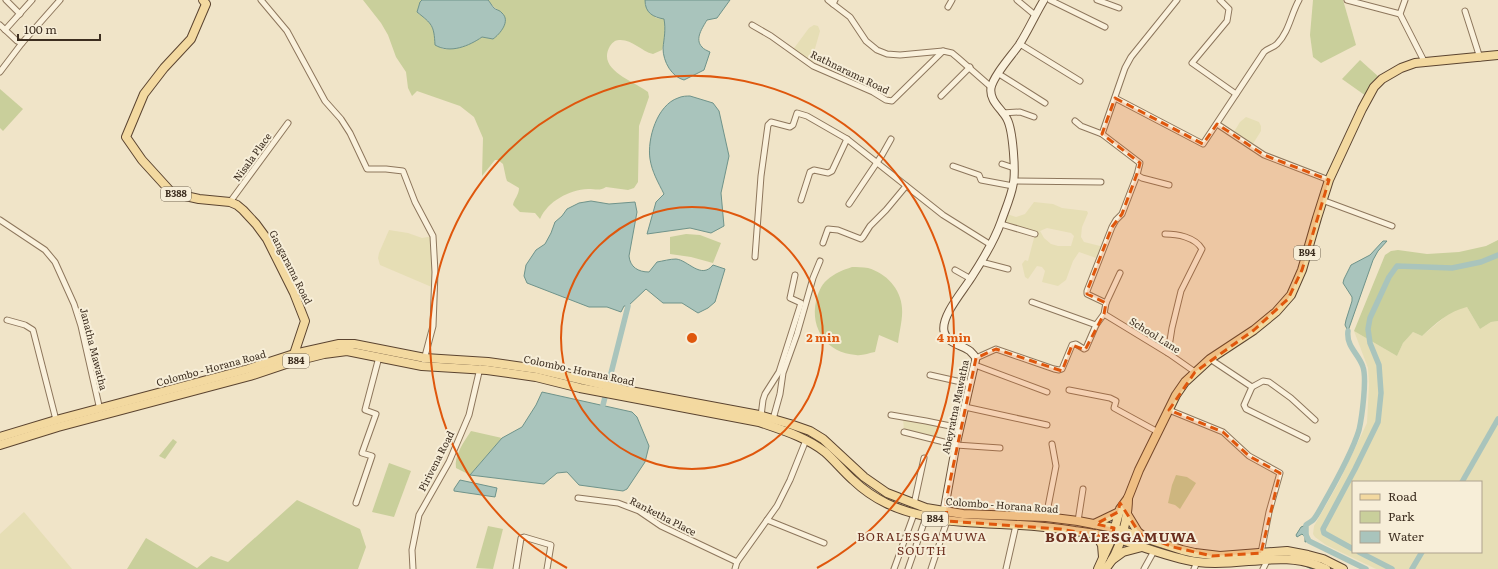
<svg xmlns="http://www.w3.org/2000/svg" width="1498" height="569" font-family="Literata,serif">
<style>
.farmland{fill:#e6deb5;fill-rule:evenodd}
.green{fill:#c9cf9b}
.water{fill:#a9c4bc;stroke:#6f938a}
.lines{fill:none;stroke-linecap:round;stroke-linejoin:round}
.stream{stroke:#6f938a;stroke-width:1.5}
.canal{stroke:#a9c4bc;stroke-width:5.5}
.street-casing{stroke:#8d765c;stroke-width:7}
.secondary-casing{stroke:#6f573f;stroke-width:9}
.primary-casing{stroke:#5b4430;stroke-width:10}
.street{stroke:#faf1dc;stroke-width:5}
.secondary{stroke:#faf1dc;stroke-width:7}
.primary{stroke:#f3d9a0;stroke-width:8}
.marked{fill:#df570d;fill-opacity:0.2;stroke:#df570d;stroke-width:3;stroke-dasharray:8 5;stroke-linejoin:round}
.ring{fill:none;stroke:#df570d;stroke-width:2}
.labels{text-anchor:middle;stroke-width:4;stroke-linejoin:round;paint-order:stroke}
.shield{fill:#f7eed8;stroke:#756857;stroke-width:1}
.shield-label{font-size:9px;font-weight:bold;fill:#3d2e20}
.street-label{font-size:10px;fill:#3d2e20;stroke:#f7eed8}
.quarter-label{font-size:12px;letter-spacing:1px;fill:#6b2e1e;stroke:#f7eed8}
.district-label{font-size:14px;font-weight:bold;letter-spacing:1px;fill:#6b2e1e;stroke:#f7eed8}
.centre{fill:#df570d;stroke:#f7eed8;stroke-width:2}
.ring-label{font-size:12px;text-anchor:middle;font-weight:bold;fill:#df570d;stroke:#f7eed8;stroke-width:4;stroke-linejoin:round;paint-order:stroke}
</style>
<rect width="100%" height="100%" fill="#f0e4c8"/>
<g class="farmland">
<polygon points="814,25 818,26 820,31 814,52 813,66 792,51 809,28"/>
<polygon points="1246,117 1259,122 1261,126 1261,131 1251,147 1232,135 1240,122"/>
<path d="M1034 202 1053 204 1062 208 1087 211 1088 213 1082 227 1081 237 1084 242 1104 247 1099 259 1079 252 1073 261 1066 280 1058 286 1042 282 1045 271 1042 267 1037 266 1028 279 1025 277 1022 264 1025 260 1028 261 1035 234 1001 224 1004 213 1016 217 1025 214ZM1047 228 1071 233 1074 236 1071 246H1058L1051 244 1044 238 1040 231Z"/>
<polygon points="389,230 408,233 422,238 433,236 434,288 380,265 378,258 379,253"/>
<path d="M1467 307 1480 329 1491 322 1498 321V569H1376L1326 545 1315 537 1313 534 1314 526 1338 484 1367 423 1369 384 1368 368 1354 331 1397 356 1403 343 1413 332 1422 336 1446 316 1456 309ZM1353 482H1481V552H1353Z"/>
<polygon points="903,417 940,424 937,439 904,432"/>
<polygon points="24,512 72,569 0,569 0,534"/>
</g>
<g class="green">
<path d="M363 0H422L420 2 417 12 430 23 442 49C456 50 470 45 482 37L493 39 502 13 494 7 488 0H645V5L656 18 664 19 666 31 662 50 653 54C641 51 632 39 619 40 615 40 612 43 610 46 596 70 634 81 648 92L649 97 639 126 638 182 634 188 628 190 606 187C600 191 596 189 588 189 569 190 548 201 540 219L535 213 520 212 513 205C514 199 519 195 519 188L507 181 506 178 503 164 498 160H495L482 176 483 138 474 117 460 106 417 91 412 96 408 88 406 72 396 57 388 35 381 23Z"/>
<polygon points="1313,0 1343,0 1356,45 1321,63 1313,57 1310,35"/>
<polygon points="1360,60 1380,78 1366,96 1342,79"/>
<polygon points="0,89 23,109 3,131 0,128"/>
<polygon points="686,234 700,235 721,243 713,263 691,257 670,254 670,237"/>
<path d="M1498 240V321L1491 322 1480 329 1467 307C1449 311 1435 324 1422 336L1413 332 1403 343 1397 356 1354 331 1385 255 1391 251 1398 250 1427 254 1459 252 1486 246Z"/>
<path d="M852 267C857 267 863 267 868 268 886 273 901 289 902 308 903 319 899 332 898 343L879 335 875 352C869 353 862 356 856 355 827 353 810 329 816 301 818 293 821 285 827 280 835 273 843 270 852 267Z"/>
<path d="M471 431 502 438 470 475 456 468C454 455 464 442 471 431Z"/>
<polygon points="173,439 177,442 165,459 159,456"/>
<polygon points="389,463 411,471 394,517 372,512"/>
<polygon points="1176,475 1187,477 1196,483 1180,509 1175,505 1168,503 1172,485"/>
<polygon points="297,500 360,529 366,547 358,569 127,569 146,538 197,568 211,556 228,562"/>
<polygon points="488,526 503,529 493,569 476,568"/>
</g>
<g class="water">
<path d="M422 0H488C490 2 492 6 494 8 496 10 500 10 502 13 511 21 500 34 493 39L482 37C469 46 450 54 435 45 434 25 432 24 417 12L420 2Z"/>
<path d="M645 0H730L717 18 707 20C703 27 694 39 702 47 703 49 708 51 710 52L704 70 684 80C672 77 663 62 663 48 664 38 666 30 664 19 653 17 645 13 645 0Z"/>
<path d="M690 96 713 103 719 111 729 156 721 193 724 226 711 233 690 228 647 234 656 202 664 194C658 182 652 172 650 159 647 139 657 105 678 98 682 96 687 96 690 96Z"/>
<path d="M591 201 609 204 635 202 637 212 629 256C630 267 638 272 649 272L657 262C663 261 670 259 676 259 688 260 701 280 713 265L725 269 715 302 708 308 698 313 682 303H663L646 289 628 306H624L621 312 607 307H589L527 283 524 276 526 265 536 250 545 244 551 233 555 222 562 216 567 209 579 203Z"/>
<polygon points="1383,241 1387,241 1378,251 1373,260 1348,331 1345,325 1346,320 1352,301 1352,297 1343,283 1344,279 1351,265 1370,255"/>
<polygon points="542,392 632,412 637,417 649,446 645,462 627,489 623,491 579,485 567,472 557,473 544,484 470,475 502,438 522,427 536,405"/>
<polygon points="460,480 497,488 495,497 454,491 454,489"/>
<polygon points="1306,525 1309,541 1305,542 1305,537 1302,534 1297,537 1296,535 1301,527"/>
</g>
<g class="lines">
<polyline class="stream" points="1306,566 1312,569"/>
<g class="canal">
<path d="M1348 331C1346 347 1359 354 1363 367 1367 379 1362 417 1359 430 1352 453 1335 483 1323 504 1320 509 1317 516 1313 520 1311 522 1308 523 1306 525V535L1309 541 1366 569"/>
<polyline points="603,405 628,306"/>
<polyline points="1462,482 1498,419"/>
<polyline points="1353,549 1324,533 1323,529 1355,469 1378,422 1381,393 1379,365 1370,343 1368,329 1370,318 1389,277 1397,266 1452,268 1481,262 1498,255"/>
<polyline points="1359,552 1392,569"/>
<polyline points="1412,569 1422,552"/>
</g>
<defs>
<g id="street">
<polyline points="6,0 20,14"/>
<polyline points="261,0 287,31 325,101 341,119 350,133 367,169 386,169 403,171 415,202 433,236 435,272 433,326 424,360"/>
<polyline points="828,0 833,4 835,0"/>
<polyline points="1017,0 1035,15"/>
<polyline points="1050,0 1105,27"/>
<polyline points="1097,0 1119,8"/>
<polyline points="1220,0 1229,9 1227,21 1192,63 1236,94"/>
<polyline points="1347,0 1400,14"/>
<polyline points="1405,0 1400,14 1424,61"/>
<polyline points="833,4 850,17 866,41 877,50 887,54 900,55 943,51"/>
<polyline points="948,7 952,0"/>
<polyline points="1465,11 1480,58"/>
<polyline points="0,25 17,41 22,43"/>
<polyline points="752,25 771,36 813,66 873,92 886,100 892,101 943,51 952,53 958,58 991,87"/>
<polyline points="5,30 32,0"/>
<polyline points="1020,44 1080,81"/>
<polyline points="0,72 22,43 60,0"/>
<polyline points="999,74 1045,103"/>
<polyline points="941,96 970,67"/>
<path d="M1115 98 1203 144 1264 52C1268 48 1273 48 1277 44 1289 32 1291 14 1299 0"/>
<polyline points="1002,113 1020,112 1034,117"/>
<polyline points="1075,121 1081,126 1102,134 1140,163 1137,175 1142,178 1169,185"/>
<polyline points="1217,124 1264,155 1329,180"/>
<polyline points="1102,134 1125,68 1131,57 1177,0"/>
<polyline points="1002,164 1014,168"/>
<polyline points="953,166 979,175 981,180 1013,186"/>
<polyline points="1014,181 1101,182"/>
<polyline points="801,200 810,172 814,170 828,173 832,171 847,139"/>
<polyline points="1322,200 1392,226"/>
<polyline points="230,202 288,123"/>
<polyline points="849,204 882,155 891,139"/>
<polyline points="0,220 45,250 55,262 74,304 81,326 100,410"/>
<polyline points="1001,224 1035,234"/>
<path d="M1165 234C1177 234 1195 237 1202 249L1181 291 1172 328 1168 353"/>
<polyline points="823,243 828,229 838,230 861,239 863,237 870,226 886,210 906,186"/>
<polyline points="755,257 761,176 768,125 771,122 790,127 793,125 797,113 807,116 847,139 943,215 991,245"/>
<polyline points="981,262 1008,269"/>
<polyline points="955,270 971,279"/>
<polyline points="1032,302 1096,325"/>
<polyline points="1106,303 1087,294 1087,291 1112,227 1116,220 1122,214 1137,175"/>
<polyline points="1104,314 1168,353 1195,372"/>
<polyline points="7,320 25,325 33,330 56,420"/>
<polyline points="976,358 996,349 1054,369 1059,370 1062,369 1072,345 1076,344 1084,349 1086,348 1096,325 1104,314 1106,303 1120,273"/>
<polyline points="1210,359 1252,387"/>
<polyline points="975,365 1047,392"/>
<polyline points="930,375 970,384"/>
<polyline points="1069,390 1110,398 1116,401 1114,408 1158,432"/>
<polyline points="965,407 1047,425"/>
<polyline points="1169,410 1223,432 1249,456 1280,473 1269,512 1261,553"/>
<polyline points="891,415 926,421 960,428"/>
<polyline points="761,416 763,400 765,394 779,372 801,303 790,298 795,275"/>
<polyline points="773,419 780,394 783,373 797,334 813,278 820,261"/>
<polyline points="904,432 956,445 1000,448"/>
<polyline points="1307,439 1246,409 1244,405 1252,387 1263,381 1269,382 1291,398 1315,420"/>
<polyline points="578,498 618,503 639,511 661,526 737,562"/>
<polyline points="356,503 372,456 362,453 376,414 365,410 379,357"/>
<polyline points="914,504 924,458"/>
<polyline points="1046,517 1056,466 1052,444"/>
<polyline points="767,520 824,543"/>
<polyline points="1078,521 1083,489"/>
<polyline points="413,569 412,550 419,515 449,462 469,415 480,368"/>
<polyline points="516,569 521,538 524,537 551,545 547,569"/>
<polyline points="735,569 737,562 777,506 790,480 806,440"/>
<polyline points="894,569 914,514"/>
<polyline points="908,569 926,517"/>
<polyline points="931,569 947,521"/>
<polyline points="1006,569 1016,525"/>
<polyline points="1144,569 1154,551"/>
<polyline points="1194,569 1197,562"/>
<polyline points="1263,569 1268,559"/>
</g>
<path id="secondary" d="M945 516 944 511 956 445 976 358C974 355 972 353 970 351 962 345 946 343 944 331 941 316 963 291 971 278 982 261 994 242 1001 222 1005 210 1011 197 1013 185 1016 173 1013 130 1007 119 1002 109 989 101 991 88 993 76 1012 55 1019 45 1028 31 1035 15 1044 0"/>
<g id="primary">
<polyline points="203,0 206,4 191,39 164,68 144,94 126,137 142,160 172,193 199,199 230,202 237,205 243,210 256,224 267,239 294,293 305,321 293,357"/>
<polyline points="0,437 56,420 248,369 294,354 339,344 354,344 425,358 488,362 537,369 625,390 759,415 790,424 810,431 823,439 864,477 887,493 926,508 963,514 1046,517 1078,521 1114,528 1182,550 1195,553 1220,556 1287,551 1308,555 1323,559 1343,569"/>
<path d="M0 445 58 427 250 376 292 362 324 354 347 351 422 366 487 370 536 377 580 388 759 422C782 430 806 437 825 452 835 461 843 471 853 480 874 500 897 510 925 516 949 522 974 523 1000 524 1025 525 1050 527 1075 531 1091 533 1107 536 1122 540 1146 548 1174 559 1198 562 1242 568 1283 548 1326 569"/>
<polyline points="1127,514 1138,532 1143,536"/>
<polyline points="1094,524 1119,512"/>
<polyline points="1096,534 1102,545 1103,557"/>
<polyline points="1112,560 1123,552 1142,547"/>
<polyline points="1098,569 1112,538 1120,509 1128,498 1139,470 1176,395 1185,382 1210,359 1254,330 1276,312 1291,295 1302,270 1317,218 1329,180 1362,109 1374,87 1382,79 1401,68 1415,63 1498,55"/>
<path d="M1105 569C1120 554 1128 518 1128 498"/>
</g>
</defs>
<use href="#street" class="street-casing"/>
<use href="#secondary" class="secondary-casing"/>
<use href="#primary" class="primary-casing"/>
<use href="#street" class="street"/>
<use href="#secondary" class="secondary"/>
<use href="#primary" class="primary"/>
</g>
<path class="marked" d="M1115 98 1203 144 1217 124 1264 155 1329 180 1302 270 1288 299 1254 330 1195 372 1169 410 1223 432 1249 456 1280 473 1261 553 1212 556 1173 547 1140 534 1120 503 1118 512 1096 524 1114 528 1112 538 1060 529 947 521 946 500 976 358 996 349 1062 371 1072 345 1085 350 1104 314 1106 303 1087 294V291L1112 227 1122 214 1138 171 1140 163 1102 134Z"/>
<g class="ring">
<circle cx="692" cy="338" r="131"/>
<path d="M567 568A262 262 0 1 1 817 568"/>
</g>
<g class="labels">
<g class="shield">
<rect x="161" y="187" width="30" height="14" rx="3"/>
<rect x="1294" y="246" width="26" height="14" rx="3"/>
<rect x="283" y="354" width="26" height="14" rx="3"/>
<rect x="922" y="512" width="26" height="14" rx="3"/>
</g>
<g class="shield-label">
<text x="176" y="197">B388</text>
<text x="1307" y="256">B94</text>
<text x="296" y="364">B84</text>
<text x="935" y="522">B84</text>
</g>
<g class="street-label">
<text transform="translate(850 72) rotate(26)" y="4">Rathnarama Road</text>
<text transform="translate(252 157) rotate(-54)" y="4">Nisala Place</text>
<text transform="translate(291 267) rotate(63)" y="4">Gangarama Road</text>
<text transform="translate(1155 335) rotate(32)" y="4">School Lane</text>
<text transform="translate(94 349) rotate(76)" y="4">Janatha Mawatha</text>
<text transform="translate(211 368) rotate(-15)" y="4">Colombo - Horana Road</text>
<text transform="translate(579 370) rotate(12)" y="4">Colombo - Horana Road</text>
<text transform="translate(955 407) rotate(-78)" y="4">Abeyratna Mawatha</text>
<text transform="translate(436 461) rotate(-63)" y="4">Pirivena Road</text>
<text transform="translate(1002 505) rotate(4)" y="4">Colombo - Horana Road</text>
<text transform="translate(663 516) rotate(27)" y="4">Ranketha Place</text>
</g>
<g class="quarter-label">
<text x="922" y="541">BORALESGAMUWA<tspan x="922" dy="14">SOUTH</tspan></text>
</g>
<g class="district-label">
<text x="1121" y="542">BORALESGAMUWA</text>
</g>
</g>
<circle cx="692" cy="338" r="6" class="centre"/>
<g class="ring-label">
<text x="823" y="342">2 min</text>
<text x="954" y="342">4 min</text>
</g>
<rect x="1352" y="481" width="130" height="72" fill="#f7eed8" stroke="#ada18e"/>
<rect x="1360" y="494" width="20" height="6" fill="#f3d9a0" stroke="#ada18e"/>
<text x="1388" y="501" font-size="12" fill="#3d2e20">Road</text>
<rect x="1360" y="511" width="20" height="12" fill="#c9cf9b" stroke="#ada18e"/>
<text x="1388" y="521" font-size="12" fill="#3d2e20">Park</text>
<rect x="1360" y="531" width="20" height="12" fill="#a9c4bc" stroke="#ada18e"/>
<text x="1388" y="541" font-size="12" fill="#3d2e20">Water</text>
<path d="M18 34v6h82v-6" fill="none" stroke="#3d2e20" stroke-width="2"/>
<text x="24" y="34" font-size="12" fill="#3d2e20" stroke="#f7eed8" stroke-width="3" paint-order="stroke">100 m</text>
</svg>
